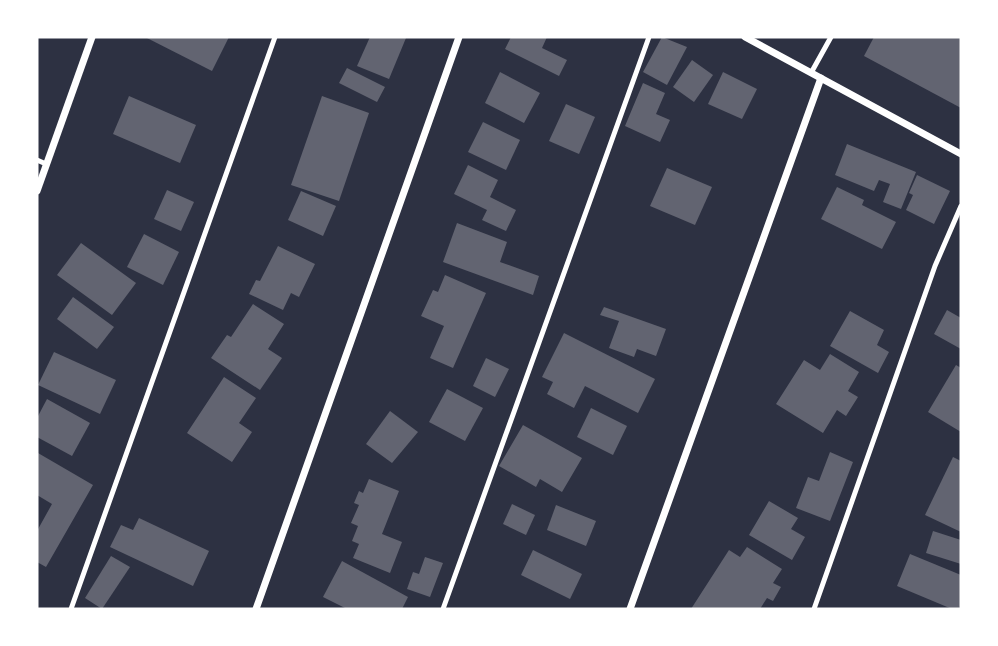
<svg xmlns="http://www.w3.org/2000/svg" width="998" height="646" font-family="'Open Sans',sans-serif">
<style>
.building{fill:#626471}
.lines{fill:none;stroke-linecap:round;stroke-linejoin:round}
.service{stroke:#fff;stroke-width:5}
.minor{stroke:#fff;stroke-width:7}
</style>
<rect width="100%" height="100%" fill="#2d3142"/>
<g class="building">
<polygon points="145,37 229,37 212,71"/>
<polygon points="370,37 406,38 389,79 357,66"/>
<polygon points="511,37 547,37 542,48 567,60 559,76 505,49"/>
<polygon points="662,37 687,47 667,85 643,72"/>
<polygon points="874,37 961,37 961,108 864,56"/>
<polygon points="692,60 713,75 694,102 673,87"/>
<polygon points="347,68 385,87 377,102 339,83"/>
<polygon points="500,72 540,93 524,123 485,103"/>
<polygon points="723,72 757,89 742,119 708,104"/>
<polygon points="643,83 665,93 656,114 670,120 660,142 625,126"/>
<polygon points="129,96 196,125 180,163 113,134"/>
<polygon points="322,96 369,113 339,201 291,185"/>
<polygon points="566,104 595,117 579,154 549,141"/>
<polygon points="483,122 520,140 506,170 468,152"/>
<polygon points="847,144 916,172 901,209 883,202 890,184 879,180 874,191 835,175"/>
<polygon points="468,165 498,180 490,197 516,210 506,231 482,220 487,210 454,194"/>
<polygon points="667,168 712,187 695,225 650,206"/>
<polygon points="917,175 950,191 934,224 906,210 913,195 909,193"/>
<polygon points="837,187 864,200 862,205 896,222 882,249 821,219"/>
<polygon points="167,190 194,202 181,231 154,219"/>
<polygon points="301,191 336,206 323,236 288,220"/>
<polygon points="457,223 507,242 500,262 539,276 533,295 443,262"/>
<polygon points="144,234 179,252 163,285 127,267"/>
<polygon points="81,243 136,283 112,315 57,275"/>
<polygon points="278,246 315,264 299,297 291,293 283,310 249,294 256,280 260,281"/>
<polygon points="445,275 486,293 453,368 430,358 444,326 421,316 433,290 438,292"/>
<polygon points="73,297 114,327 97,349 57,319"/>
<polygon points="253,304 284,324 268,349 282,358 260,390 211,358 227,335 231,337"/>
<polygon points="604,307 666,329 656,356 637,349 634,357 609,348 619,321 600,315"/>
<polygon points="947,310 961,318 961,349 934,334"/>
<polygon points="850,311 884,330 877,345 889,352 878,373 830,346"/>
<polygon points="564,333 655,379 638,413 585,386 574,408 547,394 553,382 542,377"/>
<polygon points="54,352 116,380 100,414 38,385"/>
<polygon points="830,354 859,372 848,391 858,397 846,416 837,410 823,433 776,404 804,360 820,370"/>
<polygon points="486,358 509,369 495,397 473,386"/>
<polygon points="956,365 961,368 961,432 928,412"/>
<polygon points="224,377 256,398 239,423 252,432 232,462 187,433"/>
<polygon points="447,389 483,408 465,441 429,422"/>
<polygon points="47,399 90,423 72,456 37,437 37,418"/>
<polygon points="591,408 627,426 613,455 577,437"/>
<polygon points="390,411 418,432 392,463 366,444"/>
<polygon points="523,425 582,458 562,492 540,479 536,487 499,466"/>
<polygon points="830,452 853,462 830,521 796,508 808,477 819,481"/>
<polygon points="38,453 93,485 46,567 37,562 37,531 52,504 37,495"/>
<polygon points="953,457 961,461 961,532 925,515"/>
<polygon points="369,479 399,491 382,534 402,542 390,573 353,558 359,544 352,541 358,526 351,523 359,505 354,503 359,491 363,493"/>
<polygon points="769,501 798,518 791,529 805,537 792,560 749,535"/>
<polygon points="512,504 535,515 526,535 503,524"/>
<polygon points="556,505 596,521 586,546 547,530"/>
<polygon points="139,518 209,551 193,586 110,547 121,525 133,530"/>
<polygon points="933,531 961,540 961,564 926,553"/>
<polygon points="747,547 782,569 773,583 781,587 773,601 767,598 760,609 691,609 729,550 740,557"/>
<polygon points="533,550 582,574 570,599 521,575"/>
<polygon points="910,554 961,575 961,603 959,609 952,609 897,586"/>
<polygon points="111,556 130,567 102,609 85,598"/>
<polygon points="425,557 443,563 430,597 407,589 413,572 419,574"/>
<polygon points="342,561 408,597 402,609 347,609 323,597"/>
</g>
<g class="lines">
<g class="service">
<polyline points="811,73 831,37"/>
<polyline points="37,160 46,164"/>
<polyline points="71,609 275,37"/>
<polyline points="443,609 649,37"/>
<polyline points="814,609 935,266 961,206"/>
</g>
<g class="minor">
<polyline points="745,37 961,154"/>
<polyline points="37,191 92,37"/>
<polyline points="256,609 459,37"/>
<polyline points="630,609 821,78"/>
</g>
</g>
<rect width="998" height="646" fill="none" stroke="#ffffff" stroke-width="77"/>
</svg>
